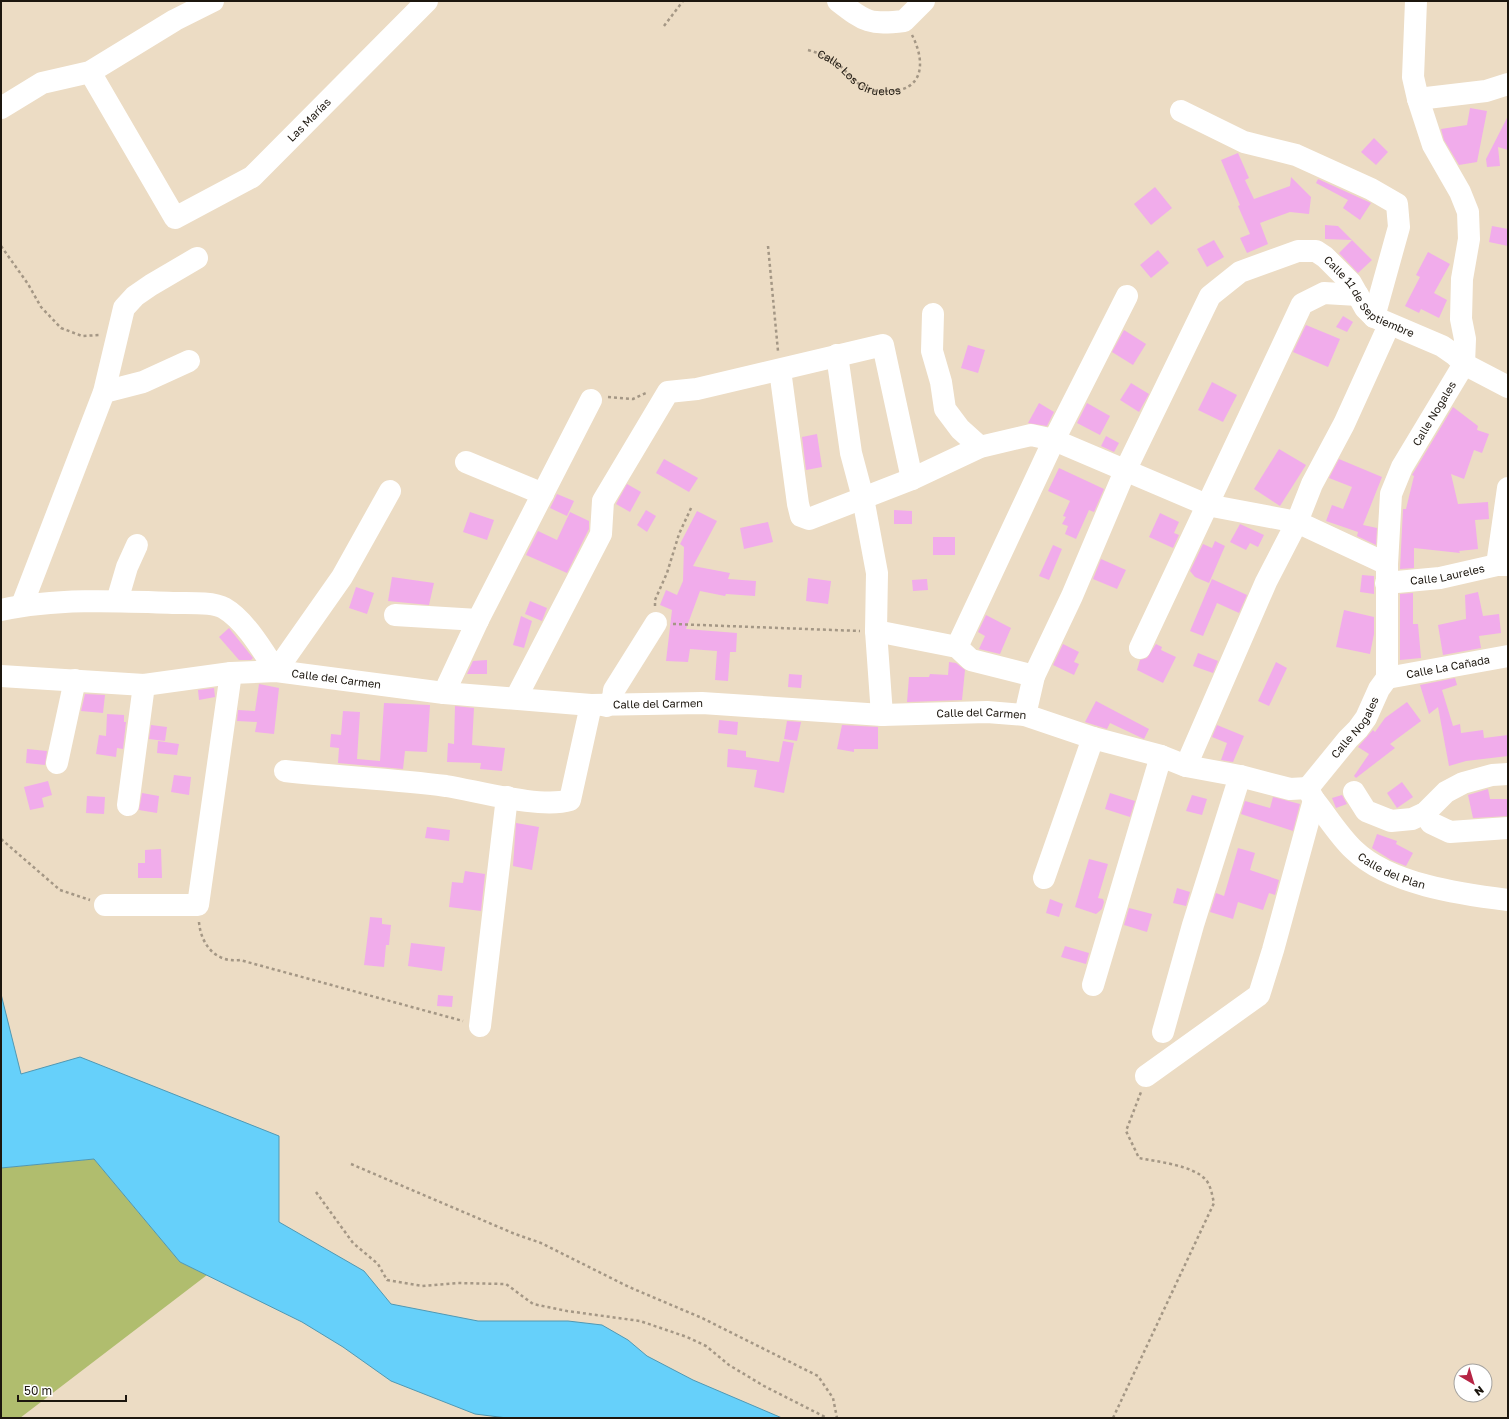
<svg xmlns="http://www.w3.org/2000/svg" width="1509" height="1419" font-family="'Golos Text',sans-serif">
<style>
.green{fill:#b0bd6e}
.water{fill:#66d0fa;stroke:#5098b3}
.building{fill:#f1aceb}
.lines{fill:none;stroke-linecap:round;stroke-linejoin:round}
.path{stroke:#a49785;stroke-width:2.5;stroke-dasharray:3 3;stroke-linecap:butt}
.minor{stroke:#fff;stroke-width:22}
.labels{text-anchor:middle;stroke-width:4;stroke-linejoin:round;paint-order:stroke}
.street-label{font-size:11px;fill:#1c160e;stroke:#fff}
</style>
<rect width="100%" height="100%" fill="#ecdcc4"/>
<polygon class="green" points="94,1159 180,1262 207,1275 20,1418 1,1418 1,1168"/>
<polygon class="water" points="1,994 21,1074 80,1057 279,1136 279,1222 364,1271 391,1304 478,1321 568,1321 602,1325 628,1340 647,1356 693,1380 782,1418 507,1418 475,1414 391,1381 343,1347 302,1322 180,1262 94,1159 1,1168"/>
<g class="building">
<polygon points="1470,108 1487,111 1477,162 1459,165 1444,140 1441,129 1467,125"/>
<polygon points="1508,116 1508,150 1498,147 1500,166 1487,167 1486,159"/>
<polygon points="1374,138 1388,152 1376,165 1361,152"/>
<polygon points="1238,153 1249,178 1245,180 1254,199 1290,186 1291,177 1311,197 1309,214 1290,212 1260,223 1268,244 1247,253 1240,238 1250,234 1238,206 1240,205 1221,160"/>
<polygon points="1318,179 1371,203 1360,220 1343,208 1348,200 1316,183"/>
<polygon points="1155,187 1172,208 1151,225 1134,204"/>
<polygon points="1325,225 1338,226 1352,240 1325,239"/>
<polygon points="1492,226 1508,229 1508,246 1489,242"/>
<polygon points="1214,240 1224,257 1207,267 1197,249"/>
<polygon points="1352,240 1372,260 1358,273 1339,253"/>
<polygon points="1158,250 1169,263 1151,278 1140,265"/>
<polygon points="1428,252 1450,264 1434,293 1447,300 1439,318 1421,309 1419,313 1405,306 1420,277 1416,275"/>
<polygon points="1343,316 1353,322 1347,332 1336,327"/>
<polygon points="1306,325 1340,339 1328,367 1293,352"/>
<polygon points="1124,330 1146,344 1133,365 1112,352"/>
<polygon points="968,345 985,350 978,373 961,368"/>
<polygon points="1212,382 1237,395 1223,422 1198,410"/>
<polygon points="1131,383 1149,394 1139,412 1120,400"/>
<polygon points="1039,403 1054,412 1047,426 1028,423"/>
<polygon points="1087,403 1110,416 1100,435 1077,423"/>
<polygon points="1453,407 1478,426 1477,430 1489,434 1482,453 1474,450 1464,479 1451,474 1458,504 1488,502 1489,519 1475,520 1478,549 1459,551 1460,553 1414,548 1414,568 1400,569 1403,509 1406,509 1414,476 1412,475"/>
<polygon points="817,434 822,467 806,470 802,437"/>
<polygon points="1106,436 1119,443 1114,452 1101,446"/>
<polygon points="1279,449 1306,465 1280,506 1254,489"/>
<polygon points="664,459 698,478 689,492 656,473"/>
<polygon points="1339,459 1382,477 1363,525 1377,528 1376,545 1357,536 1358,532 1326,521 1332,505 1343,509 1352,487 1329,478"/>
<polygon points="1059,468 1104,489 1094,512 1089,510 1076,539 1065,534 1068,526 1062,524 1066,517 1063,516 1070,501 1048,491"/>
<polygon points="627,484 641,492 630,512 616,504"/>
<polygon points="557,494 574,501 567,516 550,508"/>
<polygon points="646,510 656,516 647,532 637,525"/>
<polygon points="894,510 912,511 912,524 894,524"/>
<polygon points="697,511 717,521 693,566 730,573 728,579 756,581 755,596 726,594 725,596 700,591 686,629 737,633 736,652 730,652 728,681 715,680 717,651 690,649 688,662 666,661 672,610 660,605 666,590 677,595 683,581 684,547 680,544"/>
<polygon points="470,512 494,520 487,540 463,532"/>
<polygon points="570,512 589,521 589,529 567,573 526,555 538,531 557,540"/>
<polygon points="1160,513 1179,522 1174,533 1179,535 1173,548 1149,537"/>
<polygon points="768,522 773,542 744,549 740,528"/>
<polygon points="1240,524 1264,535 1258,547 1250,543 1246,550 1230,542"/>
<rect x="933" y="537" width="22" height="18"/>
<polygon points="1215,541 1225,546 1209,583 1195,577 1190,571 1203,544 1212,548"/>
<polygon points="1053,545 1062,549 1049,580 1039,576"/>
<polygon points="1101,559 1126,570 1117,589 1093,579"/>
<polygon points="1362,575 1374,576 1374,594 1360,592"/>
<polygon points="392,577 434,583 429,605 388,601"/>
<polygon points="808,578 831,581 828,604 806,601"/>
<polygon points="927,579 928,590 913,591 912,580"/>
<polygon points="1212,579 1247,595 1239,613 1217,603 1203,636 1190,631"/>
<polygon points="356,587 374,593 367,614 349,608"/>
<polygon points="1478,592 1483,616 1499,614 1501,633 1479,636 1481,648 1443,655 1438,625 1466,619 1465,595"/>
<polygon points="1413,593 1413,624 1418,624 1421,658 1400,660 1400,594"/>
<polygon points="530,601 547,608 542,621 525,614"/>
<polygon points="1344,610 1374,617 1374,634 1370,654 1336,647"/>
<polygon points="986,615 1011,628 1000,654 979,649 985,636 978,632"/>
<polygon points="521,616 532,621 524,648 513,645"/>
<polygon points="229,628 253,658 251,660 239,660 219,637"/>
<polygon points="1063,644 1079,652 1074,662 1079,664 1074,675 1053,665"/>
<polygon points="1156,644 1162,647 1161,650 1176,657 1163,683 1137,670 1140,660 1147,658"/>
<polygon points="1198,653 1218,661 1213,673 1193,666"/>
<polygon points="487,660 487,674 467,674 473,661"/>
<polygon points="949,662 956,663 965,670 962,700 907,702 909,677 929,677 930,674 948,675"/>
<polygon points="1276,662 1287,668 1269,706 1258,701"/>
<polygon points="789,674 802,675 801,688 788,687"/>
<polygon points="1455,678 1457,685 1442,690 1453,726 1460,724 1461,733 1483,730 1484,738 1508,735 1508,756 1466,761 1449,766 1438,707 1429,714 1420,685"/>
<polygon points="259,684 279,688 274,734 255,732 257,722 237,721 238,710 255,711"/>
<polygon points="214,688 215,697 199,700 198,690"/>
<polygon points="85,694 105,695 103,713 81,711"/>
<polygon points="1096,701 1149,729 1144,739 1110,723 1107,729 1085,722"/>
<polygon points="1407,702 1421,721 1390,744 1395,748 1356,778 1354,776 1369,754 1358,747 1373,730 1375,732 1385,718"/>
<polygon points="384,703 430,705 427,752 405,751 403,769 338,763 339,748 330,747 331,734 341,735 343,711 360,712 357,759 380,761"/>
<polygon points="455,706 474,708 472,745 505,748 502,771 480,769 481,763 447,762 448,743 454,744"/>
<polygon points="107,714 124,715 124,722 126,722 123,749 117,748 116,757 96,754 99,735 106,736"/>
<polygon points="719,720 738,722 737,735 718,733"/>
<polygon points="787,721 801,722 797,741 784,739"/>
<polygon points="151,725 167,727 165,741 149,739"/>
<polygon points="842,725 878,727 878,749 854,749 854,752 837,749"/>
<polygon points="1217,725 1244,736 1233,762 1221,760 1227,743 1212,737"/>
<polygon points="158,741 179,744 177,755 157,753"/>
<polygon points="783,741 794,743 784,793 754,787 757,770 727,767 728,749 746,751 746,757 779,762"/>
<polygon points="27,749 47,751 45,765 26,763"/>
<polygon points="174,775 191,777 189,795 171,792"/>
<polygon points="48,781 52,795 42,798 44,807 30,810 24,787"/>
<polygon points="1402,782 1413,797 1397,808 1387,793"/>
<polygon points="1488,789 1490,799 1508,799 1508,816 1473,818 1468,795"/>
<polygon points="142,793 159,796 157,813 139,810"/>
<polygon points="1110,793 1135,801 1130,817 1105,809"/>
<polygon points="1192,795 1207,799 1202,815 1186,811"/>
<polygon points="1342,795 1347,804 1336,808 1332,798"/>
<polygon points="87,796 105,797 104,814 86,813"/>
<polygon points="1273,797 1300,804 1293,831 1241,814 1245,801 1270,808"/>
<polygon points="516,823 539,827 532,870 513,866"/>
<polygon points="427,827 450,830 449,841 425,838"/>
<polygon points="1377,834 1397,841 1396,844 1413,853 1406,866 1391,860 1372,848"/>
<polygon points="1238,848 1255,853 1250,870 1279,880 1275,895 1269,893 1263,910 1238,902 1233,919 1210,912 1216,893 1224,896"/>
<polygon points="161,849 162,878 138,878 138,863 145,863 145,850"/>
<polygon points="1089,859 1108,864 1098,898 1103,899 1104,902 1102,909 1096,914 1075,907"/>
<polygon points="465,871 485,874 481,911 449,907 452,882 463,883"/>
<polygon points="1177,888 1190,892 1186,906 1173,903"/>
<polygon points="1050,899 1063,904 1059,917 1046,913"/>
<polygon points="1129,908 1152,914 1147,932 1124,925"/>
<polygon points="370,917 382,918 382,924 391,925 389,945 386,945 384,967 364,965"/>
<polygon points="411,943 445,947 442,971 408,966"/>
<polygon points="1065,946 1089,953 1086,964 1061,957"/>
<polygon points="438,995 453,996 452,1007 437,1006"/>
</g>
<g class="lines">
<g class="path">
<polyline points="664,26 683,1"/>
<path id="s1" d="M808 50C819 53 829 57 838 64 850 74 856 86 872 90 876 92 882 91 887 91 924 92 926 62 912 35"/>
<polyline points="1,246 28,284 41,307 61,328 82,336 99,335"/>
<polyline points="768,246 778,351"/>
<polyline points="608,397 633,399 646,393"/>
<polyline points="655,606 655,600 667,573 679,534 692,506"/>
<polyline points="673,624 860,631"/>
<polyline points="1,839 60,890 90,900"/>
<path d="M199 922C201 945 216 963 240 960L463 1021"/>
<polyline points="351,1164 515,1234 541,1243 629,1287 702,1318 818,1376 833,1398 837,1418"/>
<polyline points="316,1192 353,1243 378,1264 387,1280 422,1286 458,1283 506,1284 533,1304 567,1311 640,1321 687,1337 706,1346 729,1365 764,1386 827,1418"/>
<path d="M1113 1418 1214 1203C1212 1195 1211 1186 1206 1180 1193 1165 1158 1162 1139 1158L1126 1131 1141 1092"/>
</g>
<g class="minor">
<path d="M838 1C865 22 870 25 904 21L924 1"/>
<path id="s2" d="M90 72 175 218 252 177 427 1"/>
<polyline points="1418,99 1486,91 1508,84"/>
<polyline points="1,108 42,83 90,72 175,20 213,1"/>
<polyline points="1181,111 1244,142 1296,155 1371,189 1397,204 1399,227 1374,317"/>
<polyline points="933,314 932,351 941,382 945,409 960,429 980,447"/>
<polyline points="837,355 851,453 863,498 877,573 876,631 882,715"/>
<polyline points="780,370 798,504 801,516 809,519 912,479 980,447 1031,435 1054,440 1207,505 1297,522 1387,564"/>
<polyline points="104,392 143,382 189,361"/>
<polyline points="466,462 543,494"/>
<polyline points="1497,565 1508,488"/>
<path id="s3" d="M1386 583 1440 578 1497 565H1508"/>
<polyline points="117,601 127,567 137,545"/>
<polyline points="22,605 104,392 124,308 135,296 151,285 197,258"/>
<path d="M1 610C56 598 120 601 176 603 189 603 214 602 224 608 245 620 263 651 276 671L342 577 390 491"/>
<polyline points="395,615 478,620"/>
<polyline points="876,631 957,647 971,660 1034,676"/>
<polyline points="957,647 1054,440 1127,296"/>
<polyline points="1140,648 1302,304 1324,293 1358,295"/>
<path id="s4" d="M1 676 144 685 231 673 276 671 444 693 591 705 702 703 882 715 987 712 1025 715 1093 738 1161 756 1186 766 1240 776 1290 789 1308 788"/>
<path id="s5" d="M1387 678 1508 656"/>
<polyline points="444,693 478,620 591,400"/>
<polyline points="516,698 601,534 603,501 668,392 697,389 883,345 912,479"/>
<polyline points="606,706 613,698 614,690 656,623"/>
<path id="s6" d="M1025 715 1034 676 1072 596 1125 471 1210 296 1240 272 1298 251H1316L1325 257 1351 283 1365 308 1374 317 1442 346 1455 355 1464 364 1508 387"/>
<polyline points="57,763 75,680"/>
<polyline points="1186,766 1266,582 1297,522 1312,484 1344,424 1389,325"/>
<path d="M285 771C339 777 393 779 446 786 478 791 541 809 570 800L591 705"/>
<path id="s7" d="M1308 788 1348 739 1358 729 1366 718 1379 689 1387 678V564L1391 494 1402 467 1464 364 1465 339 1461 319 1462 279 1469 239 1468 212 1460 192 1433 145 1418 99 1413 77 1416 1"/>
<path id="s8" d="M1309 791 1314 800C1327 816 1339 836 1354 850 1389 884 1460 894 1508 900"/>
<polyline points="1354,792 1366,811 1391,821 1412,819 1425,813 1446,792 1463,783 1492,775 1508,774"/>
<polyline points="128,805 144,685"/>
<polyline points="1425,813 1431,823 1450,832 1508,828"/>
<polyline points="1044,878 1093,738"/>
<polyline points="105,905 198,905 231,673"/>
<polyline points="1093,985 1161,756"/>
<polyline points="480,1026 507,797"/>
<polyline points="1163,1032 1193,925 1240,776"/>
<polyline points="1146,1076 1259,995 1273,950 1314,800"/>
</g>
</g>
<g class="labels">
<g class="street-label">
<text dy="4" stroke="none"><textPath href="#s1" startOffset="58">Calle Los Ciruelos</textPath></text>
<text dy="4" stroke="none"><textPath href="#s2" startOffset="337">Las Marías</textPath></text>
<text dy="4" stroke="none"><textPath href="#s6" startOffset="649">Calle 11 de Septiembre</textPath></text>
<text dy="4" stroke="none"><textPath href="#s7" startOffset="412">Calle Nogales</textPath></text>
<text dy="4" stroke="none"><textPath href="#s3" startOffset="62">Calle Laureles</textPath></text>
<text dy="4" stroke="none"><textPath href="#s5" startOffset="62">Calle La Cañada</textPath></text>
<text dy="4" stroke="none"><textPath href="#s4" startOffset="337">Calle del Carmen</textPath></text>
<text dy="4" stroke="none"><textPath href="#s4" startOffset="660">Calle del Carmen</textPath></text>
<text dy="4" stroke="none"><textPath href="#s4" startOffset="984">Calle del Carmen</textPath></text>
<text dy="4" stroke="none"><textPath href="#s7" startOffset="77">Calle Nogales</textPath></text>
<text dy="4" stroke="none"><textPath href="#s8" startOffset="118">Calle del Plan</textPath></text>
</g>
</g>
<rect width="1509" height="1419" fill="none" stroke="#1c160e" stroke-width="4"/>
<g transform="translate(1473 1383) rotate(142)"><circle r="19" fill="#ffffff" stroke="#a4a29f"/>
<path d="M0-3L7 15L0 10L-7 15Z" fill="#b62545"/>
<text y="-6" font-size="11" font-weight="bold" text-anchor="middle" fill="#1c160e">N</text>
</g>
<path d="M18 1395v6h108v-6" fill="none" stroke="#1c160e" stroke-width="2"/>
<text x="24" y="1395" font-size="12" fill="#1c160e" stroke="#ffffff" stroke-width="3" paint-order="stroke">50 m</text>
</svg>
